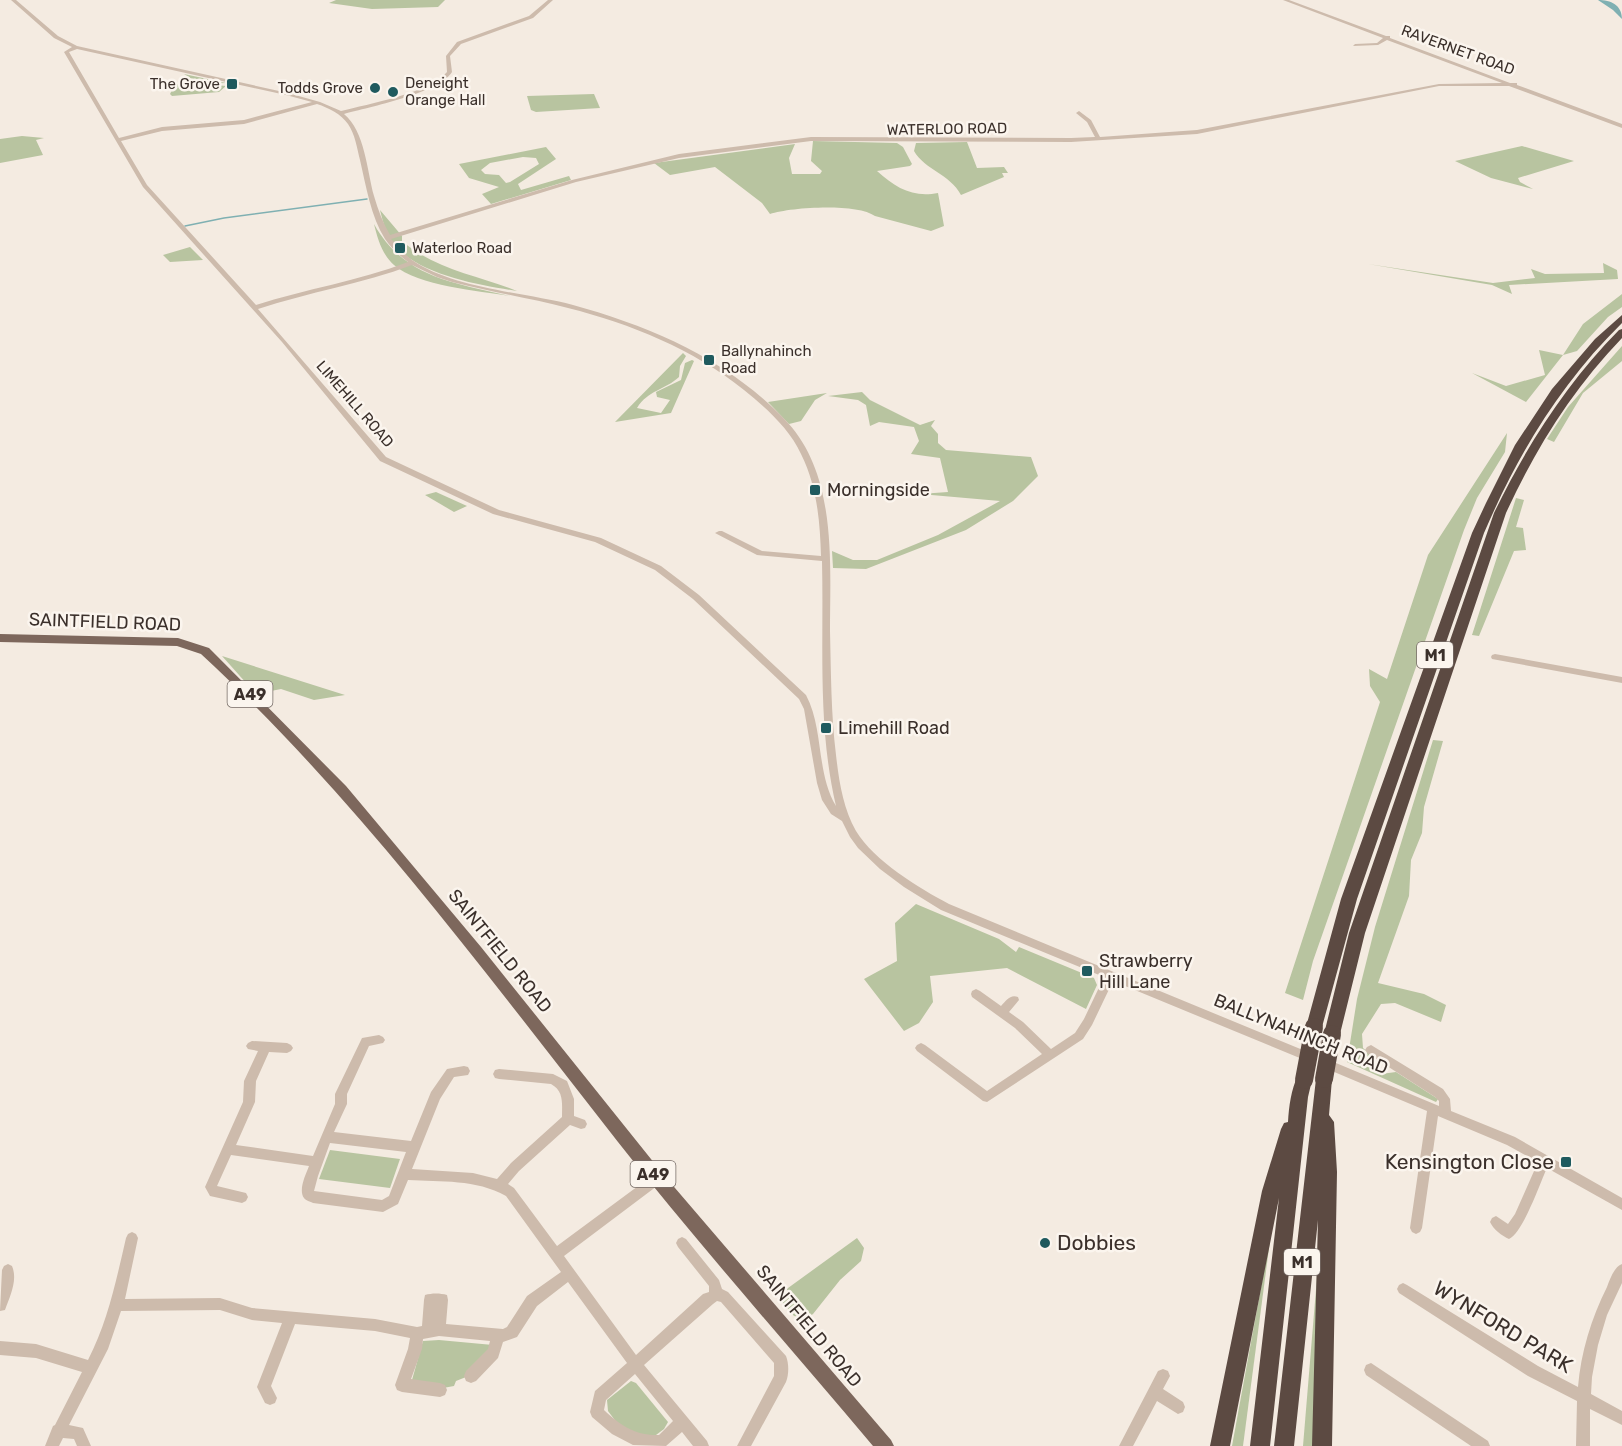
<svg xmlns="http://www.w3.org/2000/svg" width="1622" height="1446" font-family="Rubik,sans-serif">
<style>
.green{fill:#b8c4a0;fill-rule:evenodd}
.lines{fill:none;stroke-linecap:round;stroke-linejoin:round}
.stream{stroke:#7fb0b2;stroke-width:1.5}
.river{fill:#7fb0b2;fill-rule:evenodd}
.minor{fill:#cdbbac;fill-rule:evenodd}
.major{fill:#7d675c;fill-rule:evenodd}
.highway{fill:#5c4a42;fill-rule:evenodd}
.highway-bridge{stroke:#5c4a42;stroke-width:18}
.poi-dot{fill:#1f5a5e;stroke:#fbf5ee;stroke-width:2}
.labels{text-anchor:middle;stroke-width:5;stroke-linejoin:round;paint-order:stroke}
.far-street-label{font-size:15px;fill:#3b302b;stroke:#fbf5ee}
.far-poi-label{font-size:15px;fill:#3b302b;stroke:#fbf5ee;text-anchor:start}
.shield{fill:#fbf5ee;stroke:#756b66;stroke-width:1.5}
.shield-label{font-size:16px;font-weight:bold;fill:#3b302b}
.poi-label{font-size:18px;fill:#3b302b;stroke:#fbf5ee;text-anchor:start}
.street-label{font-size:18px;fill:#3b302b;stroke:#fbf5ee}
.near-poi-label{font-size:21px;fill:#3b302b;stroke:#fbf5ee;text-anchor:end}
.near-street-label{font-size:21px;fill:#3b302b;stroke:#fbf5ee}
</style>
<rect width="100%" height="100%" fill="#f4ebe1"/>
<g class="green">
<polygon points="336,0 445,0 438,7 372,9 329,3"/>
<polygon points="184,74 226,83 190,84 185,91 198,90 206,84 226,86 219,92 172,96 170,94 175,84 189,84 192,79"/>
<polygon points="594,94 600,108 536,112 531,110 527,96"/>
<polygon points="22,136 44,138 36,140 43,155 0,163 0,139"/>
<path d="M813 141 897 143 903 147 912 164 910 166 877 171C896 188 913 198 938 193L944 226 931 231 875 216C857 203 791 207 770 214L762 203 715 167 670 175 654 163 795 144 789 158 792 174H820L822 171 811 161Z"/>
<path d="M967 142 977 168 1004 167 1008 173H1002L1004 177 961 195C950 174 925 170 914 151L916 143Z"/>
<polygon points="1522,146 1574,161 1518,178 1520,182 1533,189 1491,178 1455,161"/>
<path d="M546 147 556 159 518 184 521 190 569 176 571 180 491 204 482 194 499 187 469 178 459 164ZM523 157 536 158 539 164 510 182 506 183 499 175 485 174 481 170 490 163Z"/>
<path d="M380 210 402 236V241C436 270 477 275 517 291 479 285 418 275 394 244 386 234 383 222 380 210Z"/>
<path d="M374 224C404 278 455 283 510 296 479 291 418 286 394 265 382 254 378 240 374 224Z"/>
<polygon points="190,247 203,260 170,262 163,255"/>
<polygon points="1603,263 1617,270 1618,279 1509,285 1512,294 1492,285 1368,264 1493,283 1535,278 1531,269 1545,274 1604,273"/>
<polygon points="1622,294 1622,307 1608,317 1577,351 1563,355 1526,402 1472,373 1506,386 1545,375 1539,350 1563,355 1583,324"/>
<polygon points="1622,346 1622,361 1583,393 1554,442 1547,439 1568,407"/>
<path d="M683 353 686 356 680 366 679 377C665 390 648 390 637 408L661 413 670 400 657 397 656 392 681 380 685 363 692 360 694 361 671 413 615 422Z"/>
<polygon points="862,392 870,400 920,425 935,420 931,426 938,434 938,443 946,450 1031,457 1038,476 1013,501 966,530 866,569 833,568 832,551 853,560 877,560 938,535 1000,501 920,494 948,492 940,458 911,454 919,441 914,427 879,422 870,426 866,405 858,400 828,396"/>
<polygon points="827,393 815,400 801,421 789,424 768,402"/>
<polygon points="1507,433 1505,452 1477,498 1464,530 1313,961 1303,1000 1285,993 1380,702 1370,686 1369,669 1387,679 1428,555"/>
<polygon points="436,492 467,506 454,512 425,495"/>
<polygon points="1516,498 1524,500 1516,527 1523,528 1526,550 1514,551 1479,636 1472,635"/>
<polygon points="222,656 345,695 314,700 281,689 256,694"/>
<polygon points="1433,740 1443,741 1424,807 1422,833 1411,860 1409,896 1378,983 1424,994 1446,1005 1441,1022 1395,1003 1381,1004 1362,1034 1363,1048 1374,1058 1377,1071 1381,1074 1396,1072 1438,1099 1436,1102 1347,1062 1357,999 1375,927"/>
<polygon points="916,904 999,939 1016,952 1019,947 1094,978 1097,985 1086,1009 1007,968 930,976 933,1002 919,1023 904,1031 864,979 897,961 895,923"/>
<polygon points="330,1150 400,1159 390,1188 319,1179"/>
<polygon points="1271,1233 1243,1446 1232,1446"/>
<polygon points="857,1238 864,1248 861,1261 840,1280 813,1314 807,1318 794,1316 777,1296"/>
<polygon points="1320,1241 1315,1446 1303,1446"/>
<polygon points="439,1340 493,1345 466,1377 456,1381 454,1386 443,1388 412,1380 423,1341"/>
<polygon points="631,1381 636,1383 668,1422 664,1429 652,1438 623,1431 608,1411 607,1400"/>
</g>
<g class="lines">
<polyline class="stream" points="185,226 224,218 367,199"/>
<path class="river" d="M1598 0C1611 0 1622 5 1622 19L1613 10Z"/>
<g class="minor">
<path d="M11 0H16L58 36 77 46 288 93 320 102 341 111C368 104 430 93 447 72L446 56 457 42 529 16 548 0H553L533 18 461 44 450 56 452 72C439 93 369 107 344 114 365 131 367 171 374 196 378 210 383 223 390 235L572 180 679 154 811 137 1071 138 1095 137 1087 122 1076 113 1079 111 1091 120 1100 137 1197 130 1439 84 1502 83 1387 40 1378 45 1353 46 1355 44 1377 43 1383 38 1283 0H1289L1386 36H1390V38L1510 83H1517V85L1622 124V128L1509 86H1439L1197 134 1071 142 811 141 679 158 576 182 391 239C398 246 404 254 412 260 454 289 524 292 573 305 653 327 731 361 788 423 837 477 830 563 830 631 831 672 831 714 836 755 839 781 843 808 856 831 874 861 919 888 949 904L1315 1055 1317 1058 1315 1061 1311 1063 1307 1061 1113 981 1092 1025 1083 1039 987 1102 983 1101 917 1051 915 1048 917 1045 921 1043 925 1045 987 1091 1042 1054 1015 1028 972 997 971 994 972 991 976 989 980 991 1001 1006C1006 1001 1010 994 1018 997L1019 1000 1009 1012 1023 1022 1051 1049 1075 1033 1084 1019 1104 977 941 910 904 887 880 869 858 848 850 837 842 821 831 814 822 800 817 783 804 709 799 699 693 599 655 570 595 542 493 514 380 461 282 342 143 187 64 52 72 47 54 38ZM77 49 286 95 312 102 244 120 162 127 119 138 69 52ZM317 104C329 108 341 114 348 124 355 134 357 148 360 160 366 186 371 217 385 239 391 248 400 256 408 262 358 281 306 289 256 305L147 185 121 141 162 131 244 124ZM412 265 437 277 452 282C491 292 530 298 568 308 631 324 693 349 744 390 766 408 789 428 801 454 817 486 820 521 821 556L762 551 722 531H719L715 533 757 555 822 561C824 643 817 725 836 806 816 773 824 729 806 695L699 595 661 566 601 538 499 510 386 457 258 309C309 292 362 284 412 265Z"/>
<polygon points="1495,654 1622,677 1622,683 1492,659 1491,657 1492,655"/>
<path d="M379 1035 383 1037 385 1040 383 1043 369 1046 347 1094V1104L334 1132 411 1141 431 1092 447 1069 464 1066 468 1067 470 1071 468 1075 454 1077 440 1099 412 1169 473 1173 497 1179 511 1163 562 1117C562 1103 564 1091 551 1084L499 1079 495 1078 493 1074 495 1070 499 1069 553 1074 567 1081 574 1099V1116L585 1120 587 1124 585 1128 581 1129 570 1125 519 1171 508 1184 514 1188 557 1246 653 1175 657 1173 661 1175 663 1179 661 1183 564 1256 636 1355 703 1294 709 1292V1286L678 1247 676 1243 678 1239 682 1237 686 1239 719 1280 722 1289 728 1292 786 1356C789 1364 789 1374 786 1382L751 1446H737L774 1376V1363L721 1302 717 1301 713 1304 644 1365 707 1441 709 1446H693L682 1432 666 1446 633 1445 612 1434 592 1417 590 1412 595 1391 627 1363 568 1282 537 1306 517 1337 503 1342 498 1358 476 1381 471 1383 466 1381 464 1376 466 1371 488 1349 490 1341 439 1336 423 1339 422 1349 411 1379 440 1383 445 1385 447 1390 445 1395 440 1397 402 1392 397 1390 395 1385 408 1349 410 1338 375 1331 295 1324 271 1386 277 1398 275 1403 270 1405 265 1403 257 1387 282 1323 252 1320 220 1310 121 1311 108 1349 69 1425 83 1428 91 1446H77L74 1439 63 1438 59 1446H45L53 1426 55 1425 82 1372 36 1358 0 1355V1341L36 1344 88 1360C108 1321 116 1281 126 1238L128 1234 132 1232 136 1234 138 1238 125 1299 220 1298 252 1308 375 1319 417 1327 422 1326 424 1300 425 1295C432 1293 440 1293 447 1295L448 1300 446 1324 503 1329 507 1327 527 1296 561 1272 506 1196C476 1179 441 1182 408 1180L398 1204 383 1212 313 1203C311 1202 305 1200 304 1198 298 1190 306 1174 309 1166L231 1155 217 1186 246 1193 248 1197 246 1201 242 1203 210 1196 205 1187 243 1102 244 1081 258 1051 248 1049 246 1046 248 1043 252 1041 287 1043 291 1045 293 1048 291 1051 287 1053 269 1052 256 1081 255 1102 236 1145 313 1156 335 1104V1094L362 1038ZM330 1143 406 1152 389 1196 382 1200 314 1191 318 1176ZM635 1374 673 1421 659 1435C636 1436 620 1425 604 1410L606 1400Z"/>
<path d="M1371 1045 1443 1089 1450 1099 1451 1111 1515 1137 1622 1198V1210L1547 1168C1540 1183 1523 1233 1509 1239 1502 1236 1493 1229 1490 1222L1492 1218 1496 1216 1508 1224 1515 1214 1538 1162 1507 1145 1438 1116 1422 1228 1420 1232 1416 1234 1412 1232 1410 1228 1427 1111 1320 1066 1318 1063 1320 1060 1324 1058 1439 1106V1101L1435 1097 1367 1053 1365 1050 1367 1047Z"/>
<path d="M8 1264 12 1266C18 1280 10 1296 5 1310L0 1311 2 1270 4 1266Z"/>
<path d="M1622 1264V1283L1607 1315 1598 1345 1592 1377 1591 1394 1622 1411V1425L1590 1409V1446H1576L1577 1401 1528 1376 1399 1293 1397 1289 1399 1285 1403 1283 1407 1285 1538 1366 1578 1387C1581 1352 1591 1319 1607 1287 1610 1279 1614 1267 1622 1264Z"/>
<polygon points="1371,1363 1488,1441 1490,1446 1471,1446 1366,1375 1364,1370 1366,1365"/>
<polygon points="1163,1369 1168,1371 1170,1376 1163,1389 1183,1402 1185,1407 1183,1412 1178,1414 1157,1401 1133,1446 1119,1446 1158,1371"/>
</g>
<path class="major" d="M0 634 178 638 209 648 346 786 481 947 663 1174 891 1440 894 1446H873C788 1345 700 1246 618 1142 486 974 358 799 201 654L177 646 0 642Z"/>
<g class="highway">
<path d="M1622 315V323C1560 384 1518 454 1484 533L1357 899 1322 1027 1320 1032 1314 1034 1308 1032 1306 1027 1341 899 1472 533 1486 503 1515 445 1552 389 1595 339Z"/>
<path d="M1622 329V338C1572 390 1536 448 1506 513L1365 933 1340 1034 1338 1039 1332 1041 1326 1039 1324 1034 1349 933 1494 513C1527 445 1566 384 1619 330Z"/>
<polygon points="1324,1071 1330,1074 1332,1079 1329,1115 1334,1122 1337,1172 1332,1446 1312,1446 1318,1220 1294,1446 1274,1446 1316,1079 1318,1074"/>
<path d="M1304 1072 1310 1075 1312 1080 1308 1097 1270 1446H1250L1279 1198 1230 1446H1210L1262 1191 1281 1129 1284 1123 1288 1122C1289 1106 1291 1090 1298 1075Z"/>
</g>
<g class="highway-bridge">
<polyline points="1324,1079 1332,1034"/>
<polyline points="1304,1080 1314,1027"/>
</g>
</g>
<g class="poi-dot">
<rect x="226" y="78" width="12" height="12" rx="3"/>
<circle cx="375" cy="88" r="6"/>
<circle cx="393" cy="92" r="6"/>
<rect x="394" y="242" width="12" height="12" rx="3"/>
<rect x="703" y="354" width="12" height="12" rx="3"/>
<rect x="809" y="484" width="12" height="12" rx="3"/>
<rect x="820" y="722" width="12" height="12" rx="3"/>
<rect x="1081" y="965" width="12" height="12" rx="3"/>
<rect x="1560" y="1156" width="12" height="12" rx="3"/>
<circle cx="1045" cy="1243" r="6"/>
</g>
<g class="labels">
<g class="far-street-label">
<text transform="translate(1458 50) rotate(20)" y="5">RAVERNET ROAD</text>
<text transform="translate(947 129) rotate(-1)" y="5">WATERLOO ROAD</text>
<text transform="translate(355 404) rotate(49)" y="5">LIMEHILL ROAD</text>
</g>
<g class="far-poi-label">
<text x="405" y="88">Deneight<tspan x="405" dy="17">Orange Hall</tspan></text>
<text x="220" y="89" text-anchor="end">The Grove</text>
<text x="363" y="93" text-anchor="end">Todds Grove</text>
<text x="412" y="253">Waterloo Road</text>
<text x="721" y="356">Ballynahinch<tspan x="721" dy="17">Road</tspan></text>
</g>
<g class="shield">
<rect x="1417" y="642" width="36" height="26" rx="4.5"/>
<rect x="227.5" y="681" width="45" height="26" rx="4.5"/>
<rect x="630.5" y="1161" width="45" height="26" rx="4.5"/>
<rect x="1284" y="1249" width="36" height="26" rx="4.5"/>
</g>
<g class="shield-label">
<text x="1435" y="661">M1</text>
<text x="250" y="700">A49</text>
<text x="653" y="1180">A49</text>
<text x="1302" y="1268">M1</text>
</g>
<g class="poi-label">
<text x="827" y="496">Morningside</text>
<text x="838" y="734">Limehill Road</text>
<text x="1099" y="967">Strawberry<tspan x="1099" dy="21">Hill Lane</tspan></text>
</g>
<g class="street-label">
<text transform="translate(105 622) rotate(2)" y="6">SAINTFIELD ROAD</text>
<text transform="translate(500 951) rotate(51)" y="6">SAINTFIELD ROAD</text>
<text transform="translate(1301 1034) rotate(22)" y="6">BALLYNAHINCH ROAD</text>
<text transform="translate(809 1326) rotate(50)" y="6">SAINTFIELD ROAD</text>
</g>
<g class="near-poi-label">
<text x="1554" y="1169">Kensington Close</text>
<text x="1057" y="1250" text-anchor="start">Dobbies</text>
</g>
<g class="near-street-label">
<text transform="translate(1503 1327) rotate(31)" y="7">WYNFORD PARK</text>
</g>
</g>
</svg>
